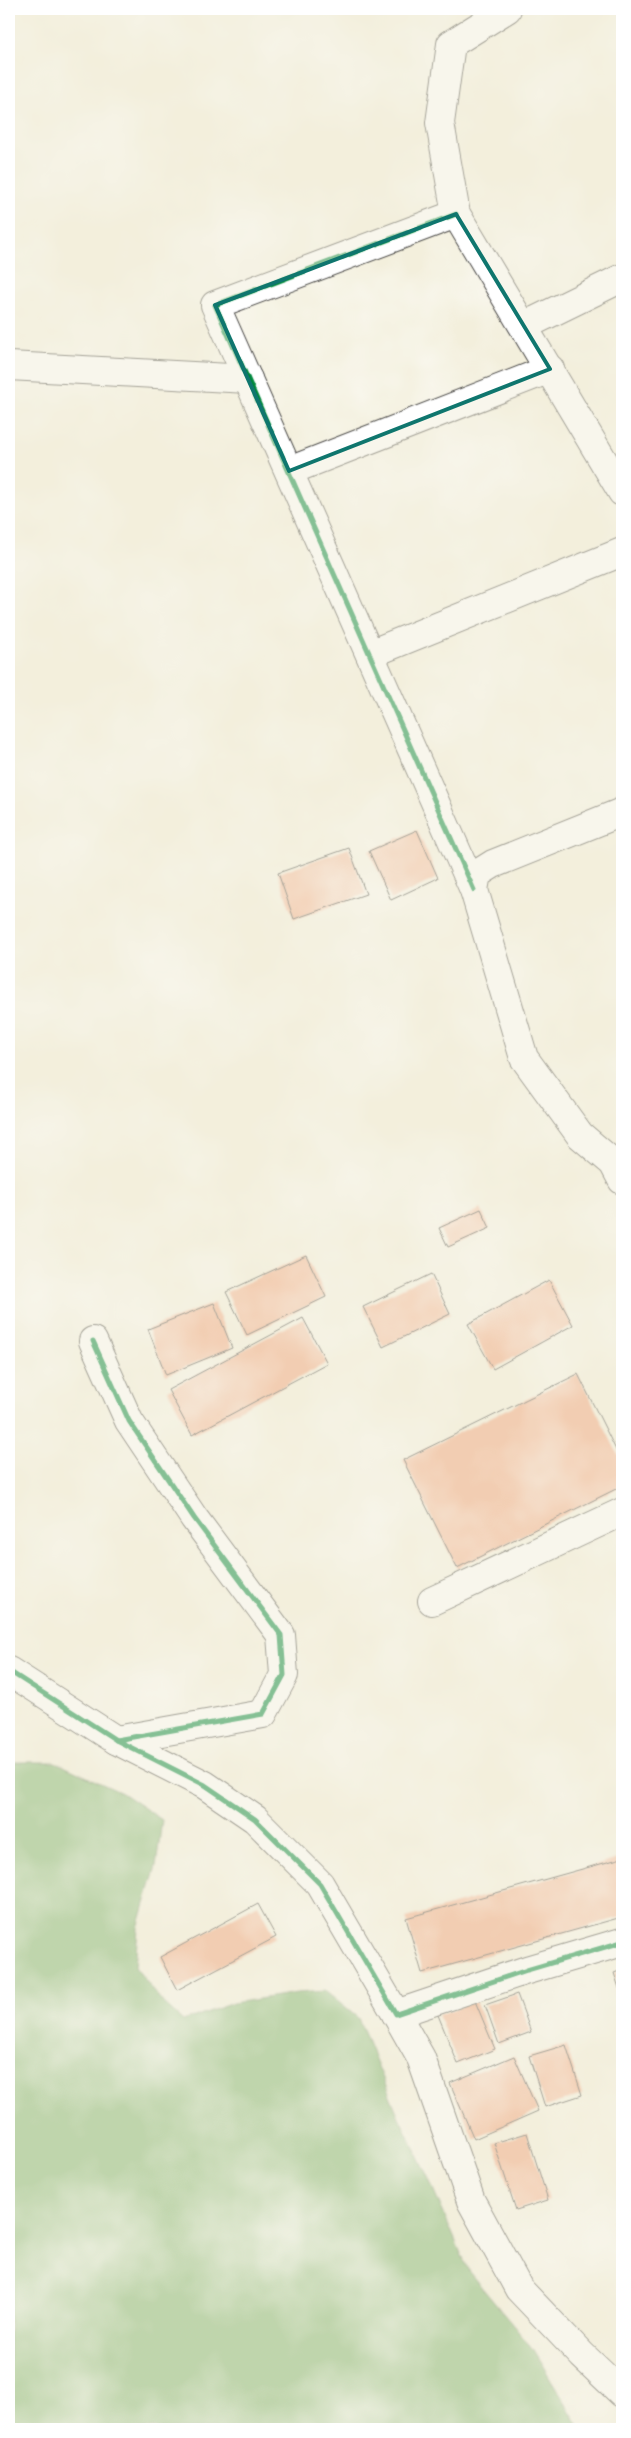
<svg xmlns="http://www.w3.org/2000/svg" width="631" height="2438" font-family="Sriracha,sans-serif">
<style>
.forest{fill:#82b672;stroke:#56704e}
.building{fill:#f2a57f}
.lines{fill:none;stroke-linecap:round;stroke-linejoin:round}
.street-casing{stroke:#494846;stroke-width:30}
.street{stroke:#fff;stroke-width:28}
.cycleway-casing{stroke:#fff;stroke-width:8}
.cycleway{stroke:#00873e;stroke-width:5}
.marked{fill:none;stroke:#0f766e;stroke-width:4;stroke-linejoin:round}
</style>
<rect width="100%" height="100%" fill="#fff"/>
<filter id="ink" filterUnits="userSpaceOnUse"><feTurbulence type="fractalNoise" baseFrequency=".02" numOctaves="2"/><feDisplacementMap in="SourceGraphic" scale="10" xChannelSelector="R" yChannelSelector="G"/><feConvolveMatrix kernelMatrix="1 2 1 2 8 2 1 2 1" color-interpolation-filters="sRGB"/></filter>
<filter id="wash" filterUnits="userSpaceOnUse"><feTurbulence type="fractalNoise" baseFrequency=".0096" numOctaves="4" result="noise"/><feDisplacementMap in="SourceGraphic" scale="20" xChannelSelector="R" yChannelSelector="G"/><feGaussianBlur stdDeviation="1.12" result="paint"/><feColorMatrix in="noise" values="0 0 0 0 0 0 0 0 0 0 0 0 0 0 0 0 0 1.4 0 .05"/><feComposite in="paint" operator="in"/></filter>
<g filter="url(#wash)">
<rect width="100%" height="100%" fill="#f3efdc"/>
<polygon class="forest" points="9,1762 55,1762 122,1793 162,1820 156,1866 138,1928 135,1967 164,2004 183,2021 233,2003 297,1993 325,1991 358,2018 399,2117 428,2177 469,2272 532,2348 581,2429 9,2429"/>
<g id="blocks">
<g class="building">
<polygon points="417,830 438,878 391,900 369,851"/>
<polygon points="349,848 366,894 294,919 278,873"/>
<polygon points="481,1209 490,1228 448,1247 439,1228"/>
<polygon points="306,1255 326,1297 247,1335 226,1292"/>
<polygon points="431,1274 450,1314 383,1347 363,1307"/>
<polygon points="549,1280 573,1325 493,1369 468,1324"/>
<polygon points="214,1303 232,1348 166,1375 148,1329"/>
<polygon points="303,1318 327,1363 192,1435 168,1390"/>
<polygon points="578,1374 622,1462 622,1486 457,1568 403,1460"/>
<polygon points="622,1858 622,1917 422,1973 406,1918"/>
<polygon points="258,1904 276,1937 177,1990 160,1957"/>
<polygon points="622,1970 622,1997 614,1973"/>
<polygon points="517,1994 531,2032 499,2044 485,2005"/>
<polygon points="475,2001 495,2049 458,2064 438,2015"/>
<polygon points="566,2045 582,2095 545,2107 529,2056"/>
<polygon points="514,2056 538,2111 474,2139 450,2083"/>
<polygon points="527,2133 548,2200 516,2210 494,2143"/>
</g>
</g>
</g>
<g filter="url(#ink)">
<use href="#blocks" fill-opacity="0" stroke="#494846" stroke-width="1"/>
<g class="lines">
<defs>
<g id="street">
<polyline points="507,9 451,44 440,123 456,214 622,492"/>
<polyline points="456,214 215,305 474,890"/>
<polyline points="524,326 622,278"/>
<polyline points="9,366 248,379"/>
<polyline points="289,471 550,369"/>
<polyline points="370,654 622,552"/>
<polyline points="622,812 493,864 477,874 474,890 524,1058 580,1135 613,1163 622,1180"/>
<polyline points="93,1341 129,1421 194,1518 281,1635 284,1675 263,1714 116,1740"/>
<polyline points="432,1601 622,1512"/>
<polyline points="9,1671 116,1740 205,1785 255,1819 320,1884 396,2014 527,1970 622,1942"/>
<polyline points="396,2014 421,2058 471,2201 519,2289 582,2355 622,2393"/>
</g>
</defs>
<use href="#street" class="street-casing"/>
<use href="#street" class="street"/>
<defs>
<g id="cycleway">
<polyline points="456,214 215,305 474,890"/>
<polyline points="93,1341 129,1421 194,1518 281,1635 284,1675 263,1714 116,1740"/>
<polyline points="9,1671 116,1740 205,1785 255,1819 320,1884 396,2014 527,1970 622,1942"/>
</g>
</defs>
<use href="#cycleway" class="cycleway-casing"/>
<use href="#cycleway" class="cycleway"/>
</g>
</g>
<path d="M0 0H631V2438H0ZM456 214 550 369 289 471 215 305Z" fill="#f3efdc" fill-opacity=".55" fill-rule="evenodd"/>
<path class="marked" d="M456 214 550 369 289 471 215 305Z"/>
<rect width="631" height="2438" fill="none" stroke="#fff" stroke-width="30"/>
</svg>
